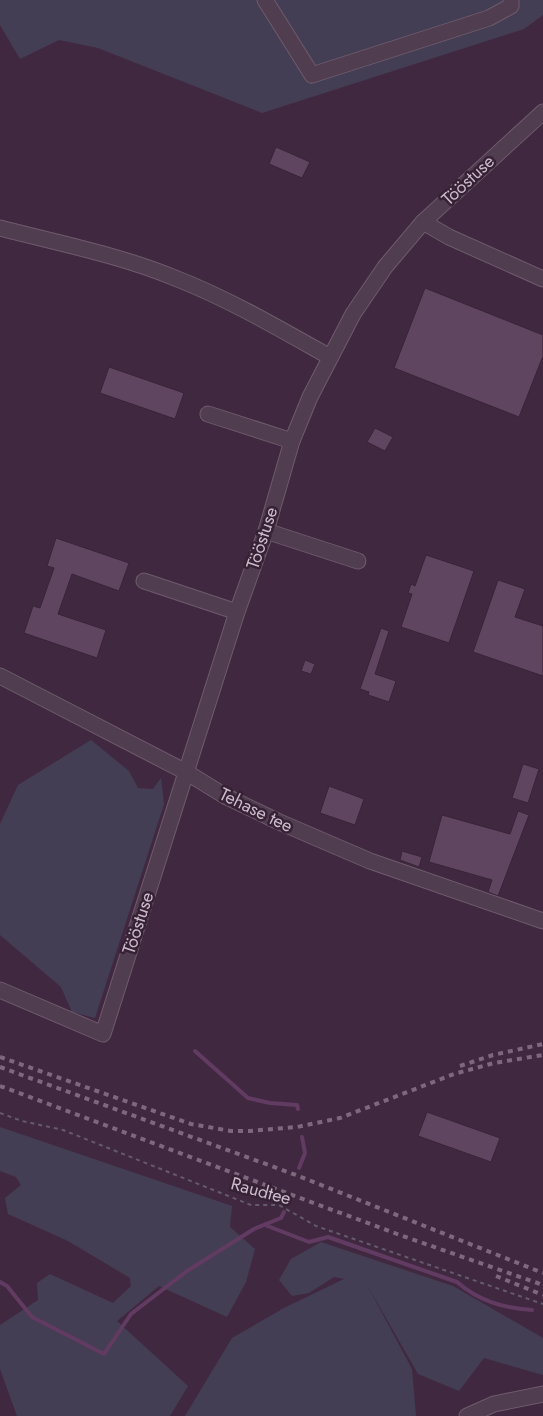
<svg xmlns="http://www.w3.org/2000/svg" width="543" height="1416" font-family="Jost,sans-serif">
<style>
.green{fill:#443e54}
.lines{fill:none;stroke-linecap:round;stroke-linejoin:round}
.stream{stroke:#613b61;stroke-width:4}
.building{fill:#604560;stroke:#382437}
.minor-casing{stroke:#6e5b6d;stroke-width:17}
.path{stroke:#65596d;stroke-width:2;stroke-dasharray:4 4;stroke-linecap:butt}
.minor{stroke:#503d50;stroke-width:15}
.rail{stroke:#7f687f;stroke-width:4;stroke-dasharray:5 5;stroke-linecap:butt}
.labels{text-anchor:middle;stroke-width:5;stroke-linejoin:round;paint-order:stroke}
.street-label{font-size:18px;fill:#cabaca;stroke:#362135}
</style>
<rect width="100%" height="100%" fill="#402940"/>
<g class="green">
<polygon points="0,0 543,0 543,15 524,29 262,113 98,48 59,40 20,59 0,25"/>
<polygon points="91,740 129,771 138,788 153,789 161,778 164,804 95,1018 72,1012 61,987 0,935 0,824 18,785"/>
<polygon points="0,1127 232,1206 230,1227 255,1249 246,1282 227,1317 159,1286 117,1321 188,1386 170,1416 17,1416 0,1369 0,1325 38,1300 37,1283 50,1274 113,1303 131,1286 130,1278 68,1241 8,1214 5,1198 21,1185 16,1177 0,1171"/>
<polygon points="321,1242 453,1286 543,1338 543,1375 484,1358 459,1391 418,1374 366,1283 412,1369 416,1416 185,1416 232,1338 284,1308 344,1279 334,1277 309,1293 292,1296 279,1280 291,1259"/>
</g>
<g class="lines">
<g class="stream">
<polyline points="195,1051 248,1098 270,1103 297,1105 298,1109"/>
<polyline points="299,1168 305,1153 302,1137"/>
<path d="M265 1225 309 1242 328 1237 457 1282C479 1301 503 1308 532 1310"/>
<polyline points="0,1282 7,1286 32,1317 104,1354 131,1314 187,1271 254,1229 281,1218 284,1212"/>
</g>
</g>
<g class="building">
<polygon points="276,147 310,162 302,178 269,164"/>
<polygon points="425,288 543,335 543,356 519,417 394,368"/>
<polygon points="109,367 184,393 175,419 100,393"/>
<polygon points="375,428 393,437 385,451 367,442"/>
<polygon points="56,538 129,563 119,591 72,574 58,614 106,630 97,658 24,633 33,606 40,608 54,568 47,566"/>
<polygon points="426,555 474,571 449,643 401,627 412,594 408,593 411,584 415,586"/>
<polygon points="498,580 525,589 515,617 543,626 543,676 473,652"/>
<polygon points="381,628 389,631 375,674 396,681 389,702 368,695 369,692 360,689"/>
<polygon points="305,660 315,664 311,674 301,671"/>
<polygon points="523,764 539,769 528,803 512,798"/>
<polygon points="329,786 364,799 355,825 320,813"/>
<polygon points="518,811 529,815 498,896 488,892 492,880 429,862 442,815 510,834"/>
<polygon points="402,851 422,857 419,867 400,860"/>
<polygon points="427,1112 500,1138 491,1162 418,1136"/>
</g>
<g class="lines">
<defs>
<g id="minor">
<polyline points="265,0 312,75 489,18 511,6 511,0"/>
<polyline points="423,222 449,237 543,279"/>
<path d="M0 228C58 243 119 255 175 278 229 299 280 329 330 357"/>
<polyline points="208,414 292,441"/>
<polyline points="266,531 358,561"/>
<polyline points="144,581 237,612"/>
<polyline points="0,676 186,772 225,796 277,821 370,861 543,921"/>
<polyline points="0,990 103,1034 237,612 266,531 292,441 310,397 353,314 385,267 423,222 543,112"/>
<polyline points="467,1416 494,1404 543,1394"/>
</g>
</defs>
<use href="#minor" class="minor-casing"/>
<polyline class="path" points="0,1113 22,1121 63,1130 251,1205 279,1205 316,1226 543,1304"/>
<use href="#minor" class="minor"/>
<g class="rail">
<polyline points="0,1057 191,1124 231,1131 249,1131 297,1127 340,1118 454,1074 494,1063 543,1055"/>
<polyline points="460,1066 493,1055 543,1044"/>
<polyline points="0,1067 296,1175 543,1273"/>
<polyline points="0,1086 397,1234 543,1285"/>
<polyline points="496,1276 543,1295"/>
</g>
</g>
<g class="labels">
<g class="street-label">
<text transform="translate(468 180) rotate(-43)" y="6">Tööstuse</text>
<text transform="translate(262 538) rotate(-72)" y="6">Tööstuse</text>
<text transform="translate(256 810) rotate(26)" y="6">Tehase tee</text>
<text transform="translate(138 923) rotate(-72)" y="6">Tööstuse</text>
<text transform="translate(261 1191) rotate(15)" y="6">Raudtee</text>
</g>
</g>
</svg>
